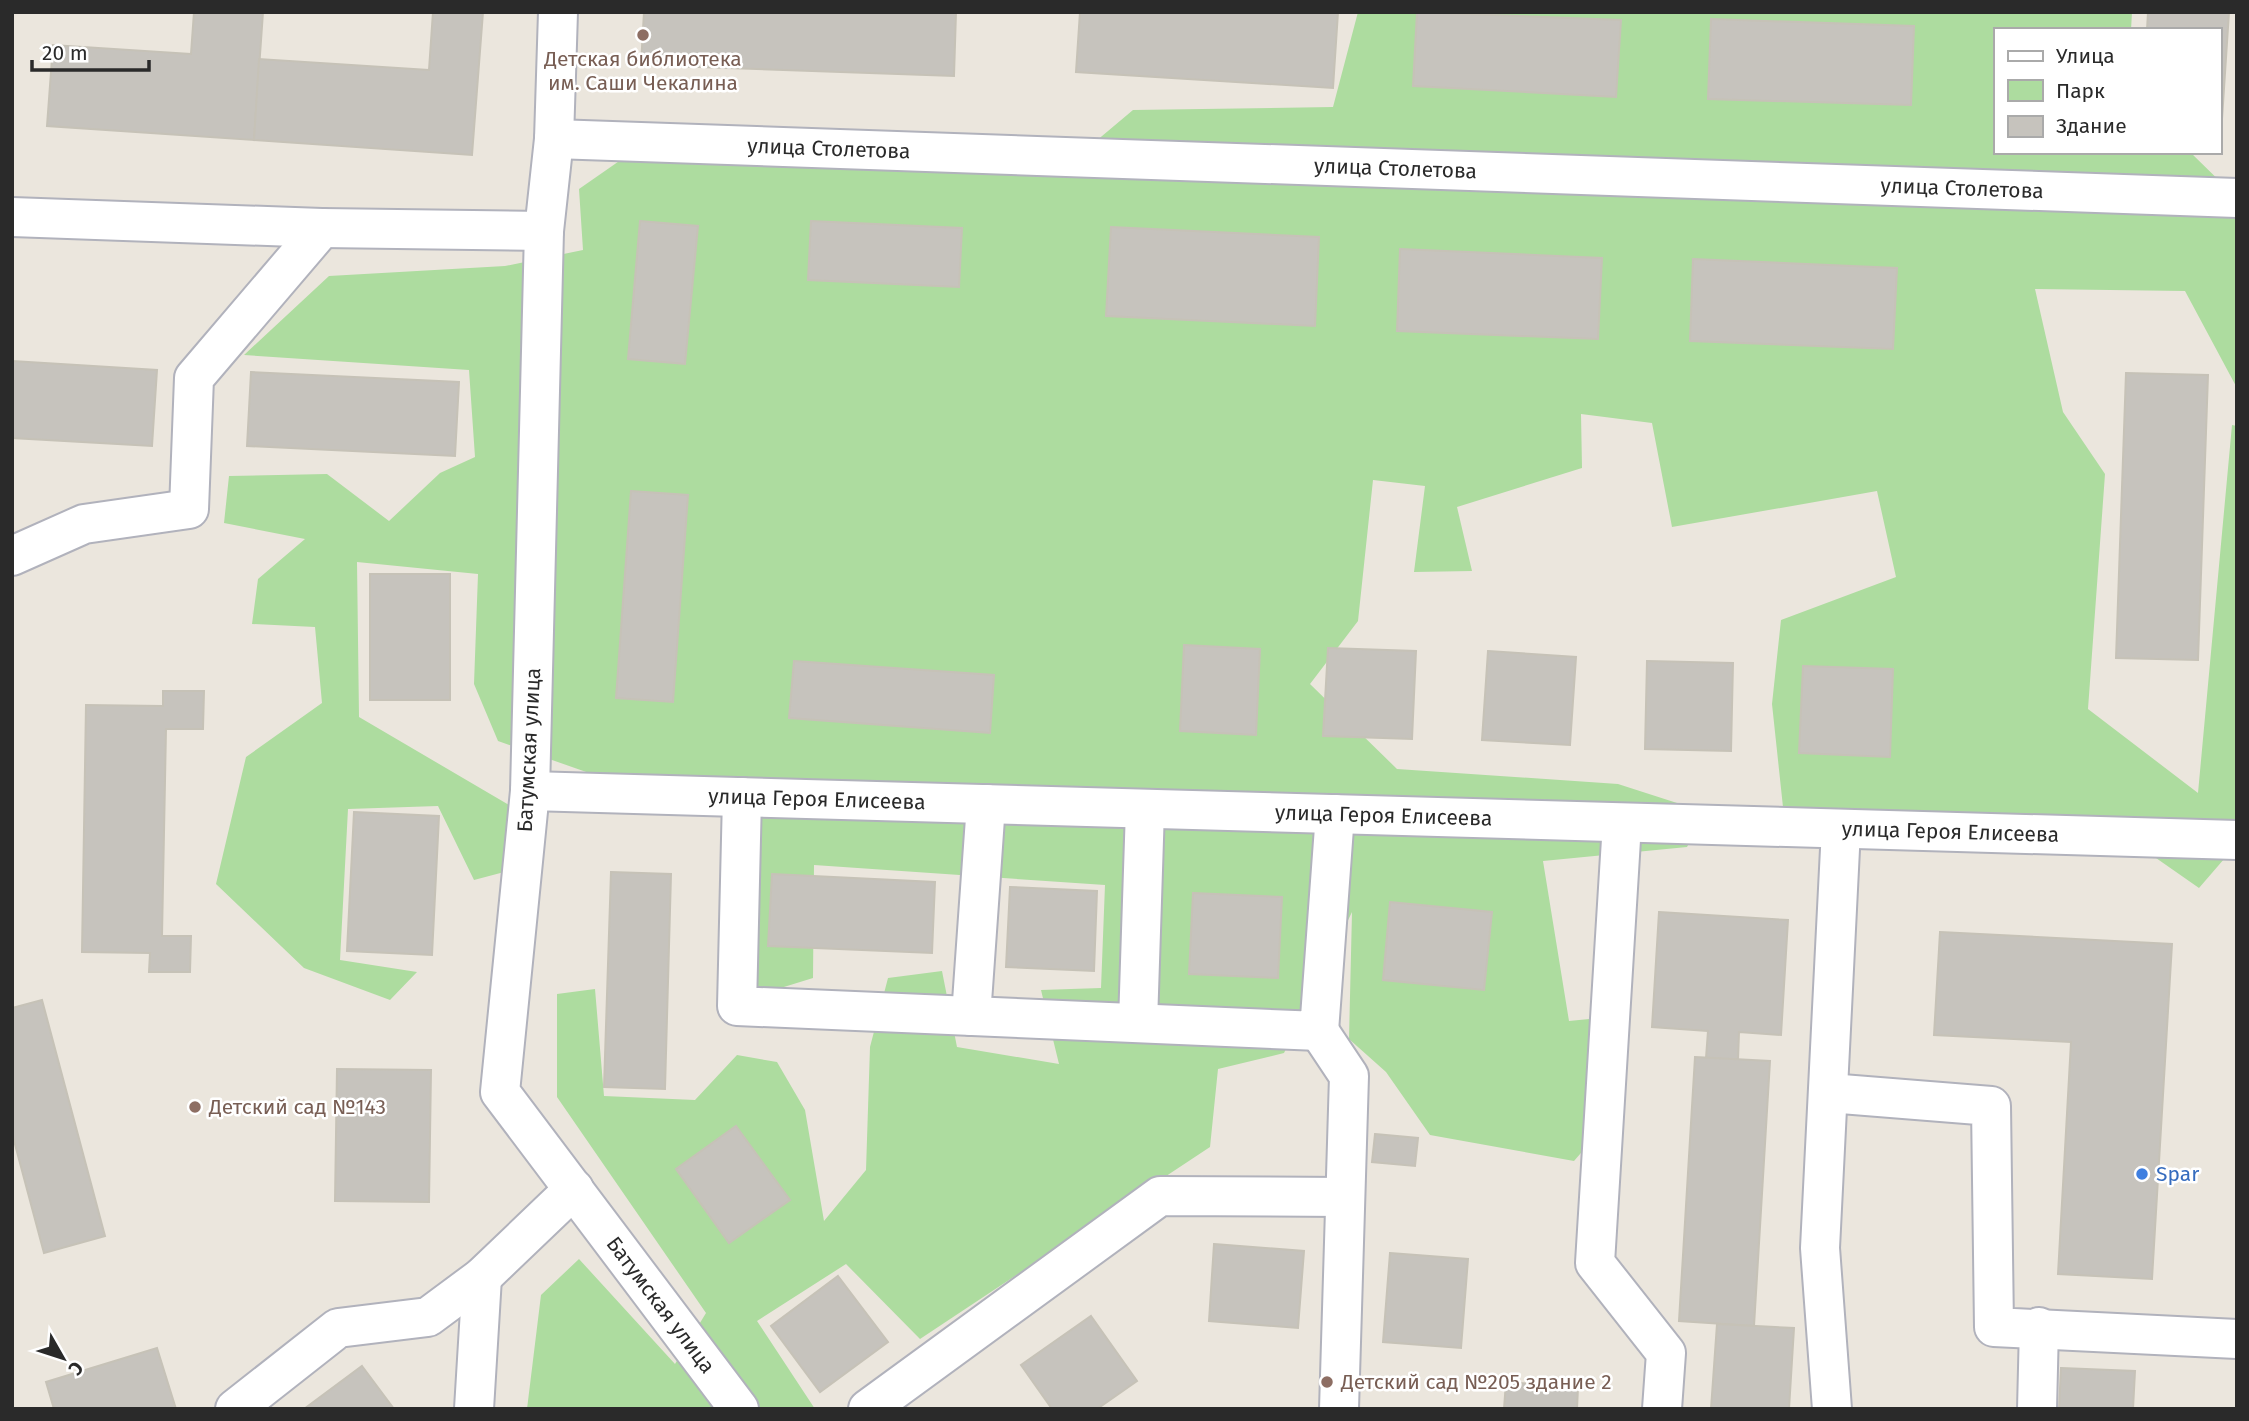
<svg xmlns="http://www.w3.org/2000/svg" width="2249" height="1421" font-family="'Fira Sans',sans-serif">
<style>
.green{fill:#addc9f}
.building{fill:#c6c3bd;stroke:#c6c2b7;stroke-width:2}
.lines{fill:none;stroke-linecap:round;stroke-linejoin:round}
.minor-casing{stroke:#b1b2bc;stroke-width:42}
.minor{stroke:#fff;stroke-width:38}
.education-dot{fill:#8d6e63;stroke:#fff;stroke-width:2.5}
.shop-dot{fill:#3f7fe0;stroke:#fff;stroke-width:2.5}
.labels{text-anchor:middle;stroke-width:5;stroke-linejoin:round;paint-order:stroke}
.education-label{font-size:21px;fill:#785e54;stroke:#fff;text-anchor:start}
.street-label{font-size:21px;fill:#2a2a2a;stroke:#fff}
.shop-label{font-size:21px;fill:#366cbe;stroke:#fff;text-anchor:start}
</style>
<rect width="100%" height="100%" fill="#ebe6dd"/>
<polygon class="green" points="1358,12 2132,12 2131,30 1995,30 1995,152 2190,152 2237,198 2237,388 2185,291 2035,289 2063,412 2105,474 2088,709 2198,793 2232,425 2237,426 2237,844 2199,888 2113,828 1783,807 1772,704 1781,620 1896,577 1877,491 1672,527 1652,423 1581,414 1582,468 1457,507 1472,571 1414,572 1425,486 1373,480 1358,621 1310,684 1397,769 1618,784 1705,812 1687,847 1543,861 1569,1021 1630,1015 1618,1110 1574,1161 1430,1135 1386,1072 1349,1039 1352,912 1284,1053 1218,1069 1210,1147 920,1339 846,1264 757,1321 815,1409 527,1409 541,1295 579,1259 675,1364 706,1313 557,1097 557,994 595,989 604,1096 695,1100 737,1055 777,1062 805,1110 824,1221 866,1170 870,1047 888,978 942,971 957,1047 1059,1064 1041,990 1101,988 1105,885 814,865 813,978 751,997 720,849 771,789 609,780 498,741 474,684 478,574 357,562 359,717 509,805 508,871 474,880 438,806 348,809 340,960 417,972 390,1000 304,968 216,884 246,757 322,703 315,627 252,624 258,579 305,539 224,523 229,476 327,474 389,521 440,473 475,457 469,370 244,355 329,276 505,266 583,250 579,189 625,157 1058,173 1133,110 1333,107"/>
<g class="building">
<polygon points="194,12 263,12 254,140 47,126 53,45 191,54"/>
<polygon points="433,12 483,12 472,155 254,140 259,59 429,70"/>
<polygon points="644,12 956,12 954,76 641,65"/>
<polygon points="1080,12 1338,12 1333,88 1076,72"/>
<polygon points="1417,12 1621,20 1616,97 1413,86"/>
<polygon points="2148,12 2229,12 2222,119 2219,119 2219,30 2147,30"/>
<polygon points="1711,19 1914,26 1911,105 1708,99"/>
<polygon points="640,221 698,226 685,364 628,359"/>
<polygon points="811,221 962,228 959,287 808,280"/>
<polygon points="1111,227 1319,237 1315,326 1106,316"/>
<polygon points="1400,249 1602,258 1598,339 1397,331"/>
<polygon points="1693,259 1897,268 1893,349 1690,341"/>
<polygon points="12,361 157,370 152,446 12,438"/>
<polygon points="251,372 459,382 455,456 247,446"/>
<polygon points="2126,373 2208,375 2198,660 2116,658"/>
<polygon points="631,491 688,495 673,702 616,698"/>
<rect x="370" y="574" width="80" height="126"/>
<polygon points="1184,645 1260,649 1256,735 1180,731"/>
<polygon points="1328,648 1416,651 1412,739 1323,736"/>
<polygon points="1488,651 1576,657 1570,745 1482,740"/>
<polygon points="794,661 994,675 990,733 789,718"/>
<polygon points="1647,661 1733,663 1731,751 1645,749"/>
<polygon points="1803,666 1893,669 1890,757 1799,753"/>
<polygon points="163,691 204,691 203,729 166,729 162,936 191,936 190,972 149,972 150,953 82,952 86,705 163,706"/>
<polygon points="354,812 439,816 432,955 347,951"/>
<polygon points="611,872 671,874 665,1089 604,1087"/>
<polygon points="772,874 935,882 932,953 768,946"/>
<polygon points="1010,887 1097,891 1094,971 1006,967"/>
<polygon points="1193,893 1282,897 1278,978 1189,974"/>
<polygon points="1390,902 1492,912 1484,990 1383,980"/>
<polygon points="1659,912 1788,920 1781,1035 1739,1032 1738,1060 1706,1058 1708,1031 1652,1027"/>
<polygon points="1940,932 2172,944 2152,1279 2058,1274 2071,1042 1934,1035"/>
<polygon points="42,1000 105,1236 44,1253 12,1133 12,1008"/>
<polygon points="1695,1057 1770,1061 1754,1326 1679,1321"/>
<polygon points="337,1069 431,1070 429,1202 335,1201"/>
<polygon points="736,1126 790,1200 729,1243 676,1169"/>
<polygon points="1375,1134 1418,1138 1415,1166 1372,1162"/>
<polygon points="1214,1244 1304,1251 1298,1328 1209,1321"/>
<polygon points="1390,1253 1468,1259 1461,1348 1383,1342"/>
<polygon points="838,1276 888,1342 820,1392 771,1326"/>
<polygon points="1091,1316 1137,1381 1097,1409 1052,1409 1021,1365"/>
<polygon points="1717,1324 1794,1328 1789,1409 1711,1409"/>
<polygon points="157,1348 176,1409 54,1409 46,1382"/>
<polygon points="362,1366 394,1409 304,1409"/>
<polygon points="2061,1368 2135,1371 2133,1409 2059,1409"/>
<polygon points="1506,1382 1578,1387 1577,1409 1504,1409"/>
</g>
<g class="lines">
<defs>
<g id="minor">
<path id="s1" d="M558 12 554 139 544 231 530 791 500 1092 739 1409"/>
<path id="s2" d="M554 139 2237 198"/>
<polyline points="12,217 322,228 544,231"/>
<polyline points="12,556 84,524 189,509 194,378 322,228"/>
<path id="s3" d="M530 791 2237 840"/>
<polyline points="742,797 737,1006 1319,1031 1335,814"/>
<polyline points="1622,823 1595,1263 1666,1353 1662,1409"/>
<polyline points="971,1016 986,804"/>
<polyline points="1138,1023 1145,809"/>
<polyline points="1319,1031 1349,1076 1339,1409"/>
<polyline points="1829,1093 1991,1106 1994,1327 2237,1339"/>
<polyline points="235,1409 338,1328 428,1317 482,1277 574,1189"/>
<polyline points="474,1409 482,1277"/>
<polyline points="868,1409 1160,1196 1345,1197"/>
<polyline points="1832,1409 1820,1248 1841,829"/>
<polyline points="2037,1409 2039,1327"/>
</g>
</defs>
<use href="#minor" class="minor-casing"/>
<use href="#minor" class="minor"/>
</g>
<g class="education-dot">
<circle cx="643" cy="35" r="7"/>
<circle cx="195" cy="1107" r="7"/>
<circle cx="1327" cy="1382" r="7"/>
</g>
<circle class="shop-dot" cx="2142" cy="1174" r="7"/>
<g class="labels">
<g class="education-label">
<text x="643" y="66" text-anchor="middle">Детская библиотека<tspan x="643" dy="24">им. Саши Чекалина</tspan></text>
<text x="209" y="1114">Детский сад №143</text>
<text x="1341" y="1389">Детский сад №205 здание 2</text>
</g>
<g class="street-label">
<text dy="7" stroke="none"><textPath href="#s2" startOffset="275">улица Столетова</textPath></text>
<text dy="7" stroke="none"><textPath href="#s2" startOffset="842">улица Столетова</textPath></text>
<text dy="7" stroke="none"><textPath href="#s2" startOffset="1409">улица Столетова</textPath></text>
<text transform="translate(529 750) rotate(-87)" y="7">Батумская улица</text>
<text dy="7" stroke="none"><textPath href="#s3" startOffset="287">улица Героя Елисеева</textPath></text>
<text dy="7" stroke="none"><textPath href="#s3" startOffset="854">улица Героя Елисеева</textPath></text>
<text dy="7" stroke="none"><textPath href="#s3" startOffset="1421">улица Героя Елисеева</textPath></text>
<text dy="7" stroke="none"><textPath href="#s1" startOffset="1349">Батумская улица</textPath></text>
</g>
<g class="shop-label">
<text x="2156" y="1181">Spar</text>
</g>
</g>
<rect width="2249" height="1421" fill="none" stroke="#2a2a2a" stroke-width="28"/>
<rect x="1994" y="28" width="228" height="126" fill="#ffffff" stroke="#aaaaaa" stroke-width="2"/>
<rect x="2008" y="51" width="35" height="10" fill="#ffffff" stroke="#aaaaaa" stroke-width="2"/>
<text x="2056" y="63" font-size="21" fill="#2a2a2a">Улица</text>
<rect x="2008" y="80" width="35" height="21" fill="#addc9f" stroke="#aaaaaa" stroke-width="2"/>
<text x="2056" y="98" font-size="21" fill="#2a2a2a">Парк</text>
<rect x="2008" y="116" width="35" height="21" fill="#c6c3bd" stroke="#aaaaaa" stroke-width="2"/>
<text x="2056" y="133" font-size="21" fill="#2a2a2a">Здание</text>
<g transform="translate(63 1358) rotate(129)" stroke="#ffffff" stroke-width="5" paint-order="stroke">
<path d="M0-5L12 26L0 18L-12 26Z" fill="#2a2a2a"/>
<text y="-10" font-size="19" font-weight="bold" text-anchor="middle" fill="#2a2a2a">С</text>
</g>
<path d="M32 60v10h117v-10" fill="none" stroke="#2a2a2a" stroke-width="3.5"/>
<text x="42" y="60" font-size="21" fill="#2a2a2a" stroke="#ffffff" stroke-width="5" paint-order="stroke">20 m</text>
</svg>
